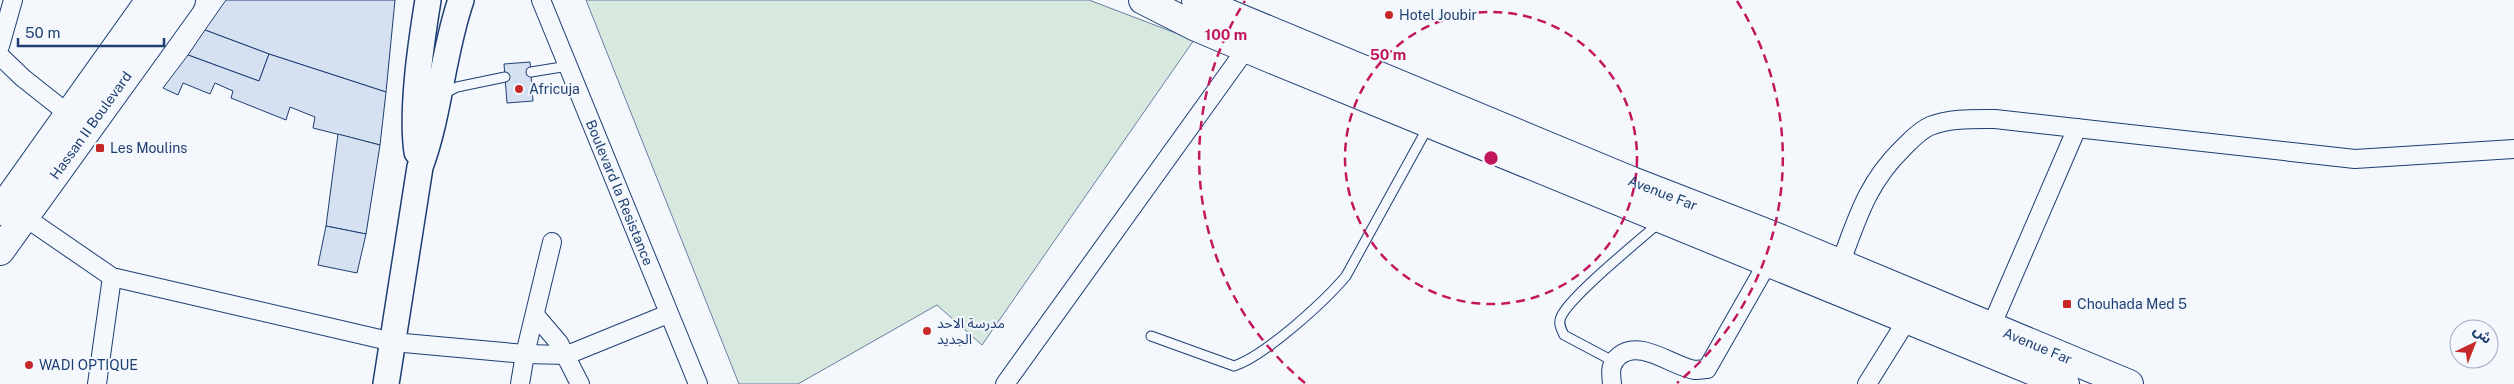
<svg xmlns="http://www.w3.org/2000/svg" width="2514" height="384" font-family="'Public Sans','Noto Sans Arabic',sans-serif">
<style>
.green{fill:#d7e8df;stroke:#687fa3}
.building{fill:#d5e0f0;stroke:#1d3f73}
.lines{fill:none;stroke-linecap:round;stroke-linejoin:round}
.lane-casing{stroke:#1d3f73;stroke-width:11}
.street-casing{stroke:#1d3f73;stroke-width:20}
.secondary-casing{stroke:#1d3f73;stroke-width:28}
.primary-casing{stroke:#1d3f73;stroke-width:30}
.lane{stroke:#f4f7fb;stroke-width:9}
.street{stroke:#f4f7fb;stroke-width:18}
.secondary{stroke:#f4f7fb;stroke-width:25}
.primary{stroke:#f4f7fb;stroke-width:28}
.ring{fill:none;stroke:#c2185b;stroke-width:2.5;stroke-dasharray:9 6}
.poi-dot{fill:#c62828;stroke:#f4f7fb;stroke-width:2}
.labels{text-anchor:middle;stroke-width:4;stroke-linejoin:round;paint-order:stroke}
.poi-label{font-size:14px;fill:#1d3f73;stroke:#f4f7fb;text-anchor:start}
.street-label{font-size:14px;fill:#1d3f73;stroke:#f4f7fb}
.centre{fill:#c2185b;stroke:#f4f7fb;stroke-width:2.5}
.ring-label{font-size:15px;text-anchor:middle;font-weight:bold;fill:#c2185b;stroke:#f4f7fb;stroke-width:4;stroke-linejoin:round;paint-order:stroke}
</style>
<rect width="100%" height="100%" fill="#f4f7fb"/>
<polygon class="green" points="586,0 1089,0 1194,40 982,345 937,305 798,384 739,384"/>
<g class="building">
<polygon points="226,0 395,0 386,92 269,54 205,30"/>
<polygon points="205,30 269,54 259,81 188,55"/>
<polygon points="269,54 386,92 380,145 313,128 315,117 290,107 286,120 231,98 233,91 215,83 210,94 183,83 178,95 163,88 188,55 259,81"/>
<polygon points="530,62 533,101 507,103 504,64"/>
<polygon points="338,134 380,145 366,234 326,226"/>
<polygon points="326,226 366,234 357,273 318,265"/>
</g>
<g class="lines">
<defs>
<g id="lane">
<polyline points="531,72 568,66"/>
<polyline points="443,94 457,87 505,77"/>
<path d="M1151 336 1234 366C1265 356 1325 301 1346 276L1428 127"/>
<path d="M1613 361 1564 335C1561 329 1558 323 1561 317 1570 296 1640 240 1660 222"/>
</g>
<g id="street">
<path id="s1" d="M541 0 698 384"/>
<polyline points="0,46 13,0"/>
<polyline points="0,56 23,78 76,120"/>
<polyline points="16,211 112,277 393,342 525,354 567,355 668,314"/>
<path d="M1837 272C1856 224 1864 186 1903 148 1911 140 1919 131 1930 126 1951 118 1973 119 1995 119L2355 159 2514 149"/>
<polyline points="535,315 559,343 580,384"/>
<polyline points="1987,336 2077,128"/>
<polyline points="97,384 112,277"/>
<polyline points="520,384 525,354 552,242"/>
<polyline points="1005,384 1251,42"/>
<path d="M1612 384C1611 373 1609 364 1619 356 1640 338 1673 367 1695 370 1699 370 1703 369 1707 369L1768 262"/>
<polyline points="1867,384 1907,320"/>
</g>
<g id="secondary">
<path d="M417 152C411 110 421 43 428 0"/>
<path d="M386 384 420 167C440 113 442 55 461 0"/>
</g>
<g id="primary">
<polyline points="1143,0 1194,26 1274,60 2065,384"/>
<path id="s2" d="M1196 0 1632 181 1779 238 2129 384"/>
<polyline points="0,211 150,0"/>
<path id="s3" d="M0 251 181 0"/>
</g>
</defs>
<use href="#lane" class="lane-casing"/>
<use href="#street" class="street-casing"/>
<use href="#secondary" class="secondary-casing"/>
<use href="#primary" class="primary-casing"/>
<use href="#lane" class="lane"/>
<use href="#street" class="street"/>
<use href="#secondary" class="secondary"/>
<use href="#primary" class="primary"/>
</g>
<g class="ring">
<circle cx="1491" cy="158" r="146"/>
<path d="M1305 383A292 292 0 0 1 1245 1M1737 1A292 292 0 0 1 1677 383"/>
</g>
<g class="poi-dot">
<circle cx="1389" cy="15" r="5"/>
<circle cx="519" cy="89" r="5"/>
<rect x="95" y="143" width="10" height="10" rx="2.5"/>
<rect x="2062" y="299" width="10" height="10" rx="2.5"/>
<circle cx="927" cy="331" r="5"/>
<circle cx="29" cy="365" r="5"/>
</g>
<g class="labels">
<g class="poi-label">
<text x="1399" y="20">Hotel Joubir</text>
<text x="529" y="94">Africuja</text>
<text x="110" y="153">Les Moulins</text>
<text x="2077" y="309">Chouhada Med 5</text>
<text x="937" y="328">مدرسة الاحد<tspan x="937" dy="16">الجديد</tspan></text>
<text x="39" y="370">WADI OPTIQUE</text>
</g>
<g class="street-label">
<text dy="5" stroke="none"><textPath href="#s3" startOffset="155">Hassan II Boulevard</textPath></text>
<text dy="5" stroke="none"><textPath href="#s1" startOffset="208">Boulevard la Resistance</textPath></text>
<text dy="5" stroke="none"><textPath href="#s2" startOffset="505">Avenue Far</textPath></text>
<text dy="5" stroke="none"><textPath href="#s2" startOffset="910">Avenue Far</textPath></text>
</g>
</g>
<circle cx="1491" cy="158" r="8" class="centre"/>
<g class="ring-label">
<text x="1226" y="40">100 m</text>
<text x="1388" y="60">50 m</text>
</g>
<g transform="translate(2474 344) rotate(43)"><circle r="24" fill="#f4f7fb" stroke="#9eadc5"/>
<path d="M0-4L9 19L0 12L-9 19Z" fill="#c62828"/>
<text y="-8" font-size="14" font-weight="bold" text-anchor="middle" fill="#1d3f73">ش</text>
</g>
<path d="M18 38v8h146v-8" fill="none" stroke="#1d3f73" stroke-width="2.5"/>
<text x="25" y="38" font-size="15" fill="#1d3f73" stroke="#f4f7fb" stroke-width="4" paint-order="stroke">50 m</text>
</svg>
